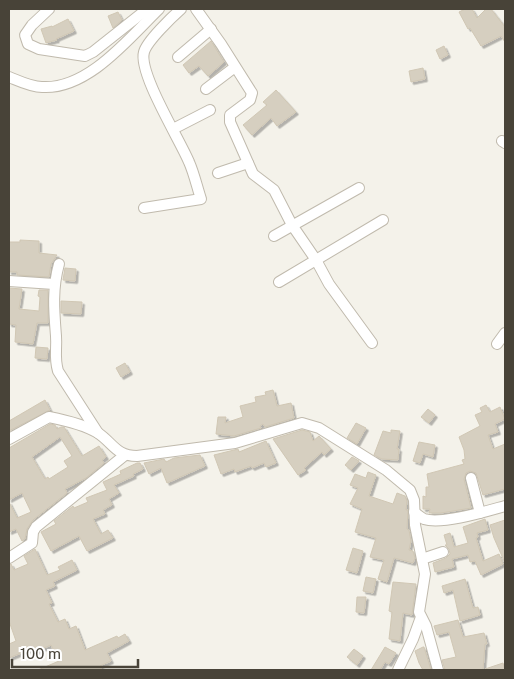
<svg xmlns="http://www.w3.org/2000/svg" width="514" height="679" font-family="'Public Sans',sans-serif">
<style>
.building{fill:#d6cfc0;stroke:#d0c7b4;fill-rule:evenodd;filter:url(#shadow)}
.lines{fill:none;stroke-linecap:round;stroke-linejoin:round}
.street-casing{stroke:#c0baad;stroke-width:12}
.street{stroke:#fff;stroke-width:10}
</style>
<defs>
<filter id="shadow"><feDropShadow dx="2.5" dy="2.5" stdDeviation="0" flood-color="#0004"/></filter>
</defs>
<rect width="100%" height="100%" fill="#f4f2ea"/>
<g class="building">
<polygon points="465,9 472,9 477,18 486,9 491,9 505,27 505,42 501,36 481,46 470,28 468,29 459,12"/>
<polygon points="118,12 122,20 113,28 108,16"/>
<polygon points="68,19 74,31 56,39 57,40 46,43 41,29 52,26 52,27"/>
<polygon points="211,41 224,62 208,76 199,66 189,73 183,65"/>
<polygon points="444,46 448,55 440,59 436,50"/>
<polygon points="423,68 425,79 411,82 409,71"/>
<polygon points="276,90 296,112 277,126 271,118 252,135 243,125 267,105 263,102"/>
<polygon points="20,240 39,241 39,253 57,255 51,264 49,277 17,275 17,272 9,272 9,242 20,242"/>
<polygon points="65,268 76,269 75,281 63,280"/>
<polygon points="9,288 22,289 19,309 39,311 40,297 38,296 39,290 48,290 48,323 37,323 33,344 15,342 16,325 9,324"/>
<polygon points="61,301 82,302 81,314 61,313"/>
<polygon points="36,347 48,348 47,359 35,358"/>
<polygon points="125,363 130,372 121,377 116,368"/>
<polygon points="273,390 277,406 291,403 294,418 265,427 263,424 260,426 261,428 234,436 216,434 218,417 226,417 225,423 243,417 240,406 256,402 255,397 266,395 265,392"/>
<polygon points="45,400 50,410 9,431 9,421"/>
<polygon points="486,405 490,412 500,407 505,419 495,424 498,432 488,435 493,449 505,444 505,489 483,495 477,476 476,473 470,471 466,473 464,479 471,508 441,513 429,513 430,509 423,509 423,496 426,497 426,487 429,487 427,474 464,464 462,460 465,459 464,450 459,437 480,426 475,415 482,412 480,408"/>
<polygon points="428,409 435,415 429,423 421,417"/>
<polygon points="356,423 366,428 357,444 347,438"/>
<path d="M50 424 55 425 57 429 61 427H64L82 456 99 446 106 457 102 460 104 463 86 478 65 489 67 493 33 520 27 529 25 539 22 541 16 529 9 532V502L17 518 31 512 22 493 9 500V448ZM60 437 72 456 64 461 68 467 49 479 48 477 45 479 32 457Z"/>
<polygon points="302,430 310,432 313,441 319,436 320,437 331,449 324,455 322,452 304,468 306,470 298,475 273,439"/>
<polygon points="391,430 400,431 397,449 399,449 398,460 382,459 374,455 383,431 391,433"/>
<polygon points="266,441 276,463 266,467 264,463 252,468 251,466 235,472 234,469 221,474 214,455 238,449 239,452"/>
<polygon points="419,442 435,445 433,457 423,454 420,463 413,461"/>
<polygon points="200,455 205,466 167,483 161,468 149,474 144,463 164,459 166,462 174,458"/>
<polygon points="352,457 359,461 351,470 345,465"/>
<polygon points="137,463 140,463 143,469 133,474 134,476 114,485 119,493 109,499 112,505 103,510 105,514 93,519 101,534 108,530 113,538 87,551 79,536 51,551 41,532 56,524 54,521 73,506 74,508 88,502 86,498 107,490 103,482 121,474 120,471"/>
<polygon points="368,472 376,475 369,496 393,504 397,493 405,496 407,501 406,510 408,510 407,529 409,530 411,541 409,550 413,551 415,558 413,563 394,558 387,582 378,579 384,560 370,557 376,538 355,532 362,509 350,504 358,488 350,485 355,474 366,478"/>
<polygon points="485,519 488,530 477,533 478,537 476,538 483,561 499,554 503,564 481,575 475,561 470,562 468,555 452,559 454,567 435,572 433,563 446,558 450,554 449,549 445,545 447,545 444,535 450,533 454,547 468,543 463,527"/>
<polygon points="505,520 505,563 494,538 490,525"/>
<polygon points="353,548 363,551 357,573 346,570"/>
<polygon points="35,549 47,575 60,570 58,567 72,560 77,570 53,582 55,586 46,590 52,603 49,604 58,622 65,619 69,629 76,626 85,650 117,636 118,638 125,634 129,641 107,653 111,661 100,666 102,670 38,670 59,661 51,645 33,653 31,649 9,658 9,644 16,641 9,621 9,565 11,564 14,570 28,564 24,556"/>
<polygon points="366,577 376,579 373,593 363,591"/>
<polygon points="465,579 473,608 478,607 480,615 460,621 453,590 444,593 442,586"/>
<polygon points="393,582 416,584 412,615 403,613 400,641 389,639 392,612 389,611"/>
<polygon points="357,597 366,597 364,613 356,612"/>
<polygon points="458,620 463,637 484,633 487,644 485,644 483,670 445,670 442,660 456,657 449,632 437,635 434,626"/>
<polygon points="385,647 396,653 389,664 385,662 380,670 371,670"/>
<polygon points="423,647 424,647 431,670 423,670 419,663 415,651"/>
<polygon points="354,649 363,656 357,665 347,657"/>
<polygon points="503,663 505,670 485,670 485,669"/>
</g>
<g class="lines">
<defs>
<g id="street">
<polyline points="49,9 32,25 25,35 28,44 39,49 85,56 93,52 146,10 151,9"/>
<polyline points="196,9 221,44 252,93 250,100 230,115 230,122 253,174 274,190 292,225 316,260 329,284 372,343"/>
<polyline points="178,57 211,29"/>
<path d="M9 77C19 81 31 87 42 87 88 90 129 38 159 9"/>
<polyline points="206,89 235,67"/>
<polyline points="173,129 210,110"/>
<polyline points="502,141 505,143"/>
<polyline points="218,173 248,163"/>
<path d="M144 208 201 199C197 187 194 173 189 162 180 140 138 73 144 52 147 41 172 17 181 9"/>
<polyline points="274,236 359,188"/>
<path d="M59 264C52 289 54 311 56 336 57 350 54 357 58 371L98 433"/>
<polyline points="9,281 54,284"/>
<polyline points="279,282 383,220"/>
<polyline points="497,344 505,333"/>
<path d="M9 439 49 417C64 420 85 425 98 433 113 443 116 456 137 456L235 443 302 423 319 428 386 470 410 490 414 500 415 525 425 574 419 612 426 626 438 670"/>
<polyline points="471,478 480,513"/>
<path d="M414 512C417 514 420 517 424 519 442 525 487 511 505 506"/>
<polyline points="9,558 32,543 33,532 36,527 125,455"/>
<polyline points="422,559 443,552"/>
<polyline points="398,670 413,639 421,617"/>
</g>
</defs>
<use href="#street" class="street-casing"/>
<use href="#street" class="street"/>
</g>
<rect width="514" height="679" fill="none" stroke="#484338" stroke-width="20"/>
<path d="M12 659v8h126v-8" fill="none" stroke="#484338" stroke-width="2.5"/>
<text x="20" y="659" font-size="15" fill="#484338" stroke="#ffffff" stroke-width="4" paint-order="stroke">100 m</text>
</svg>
